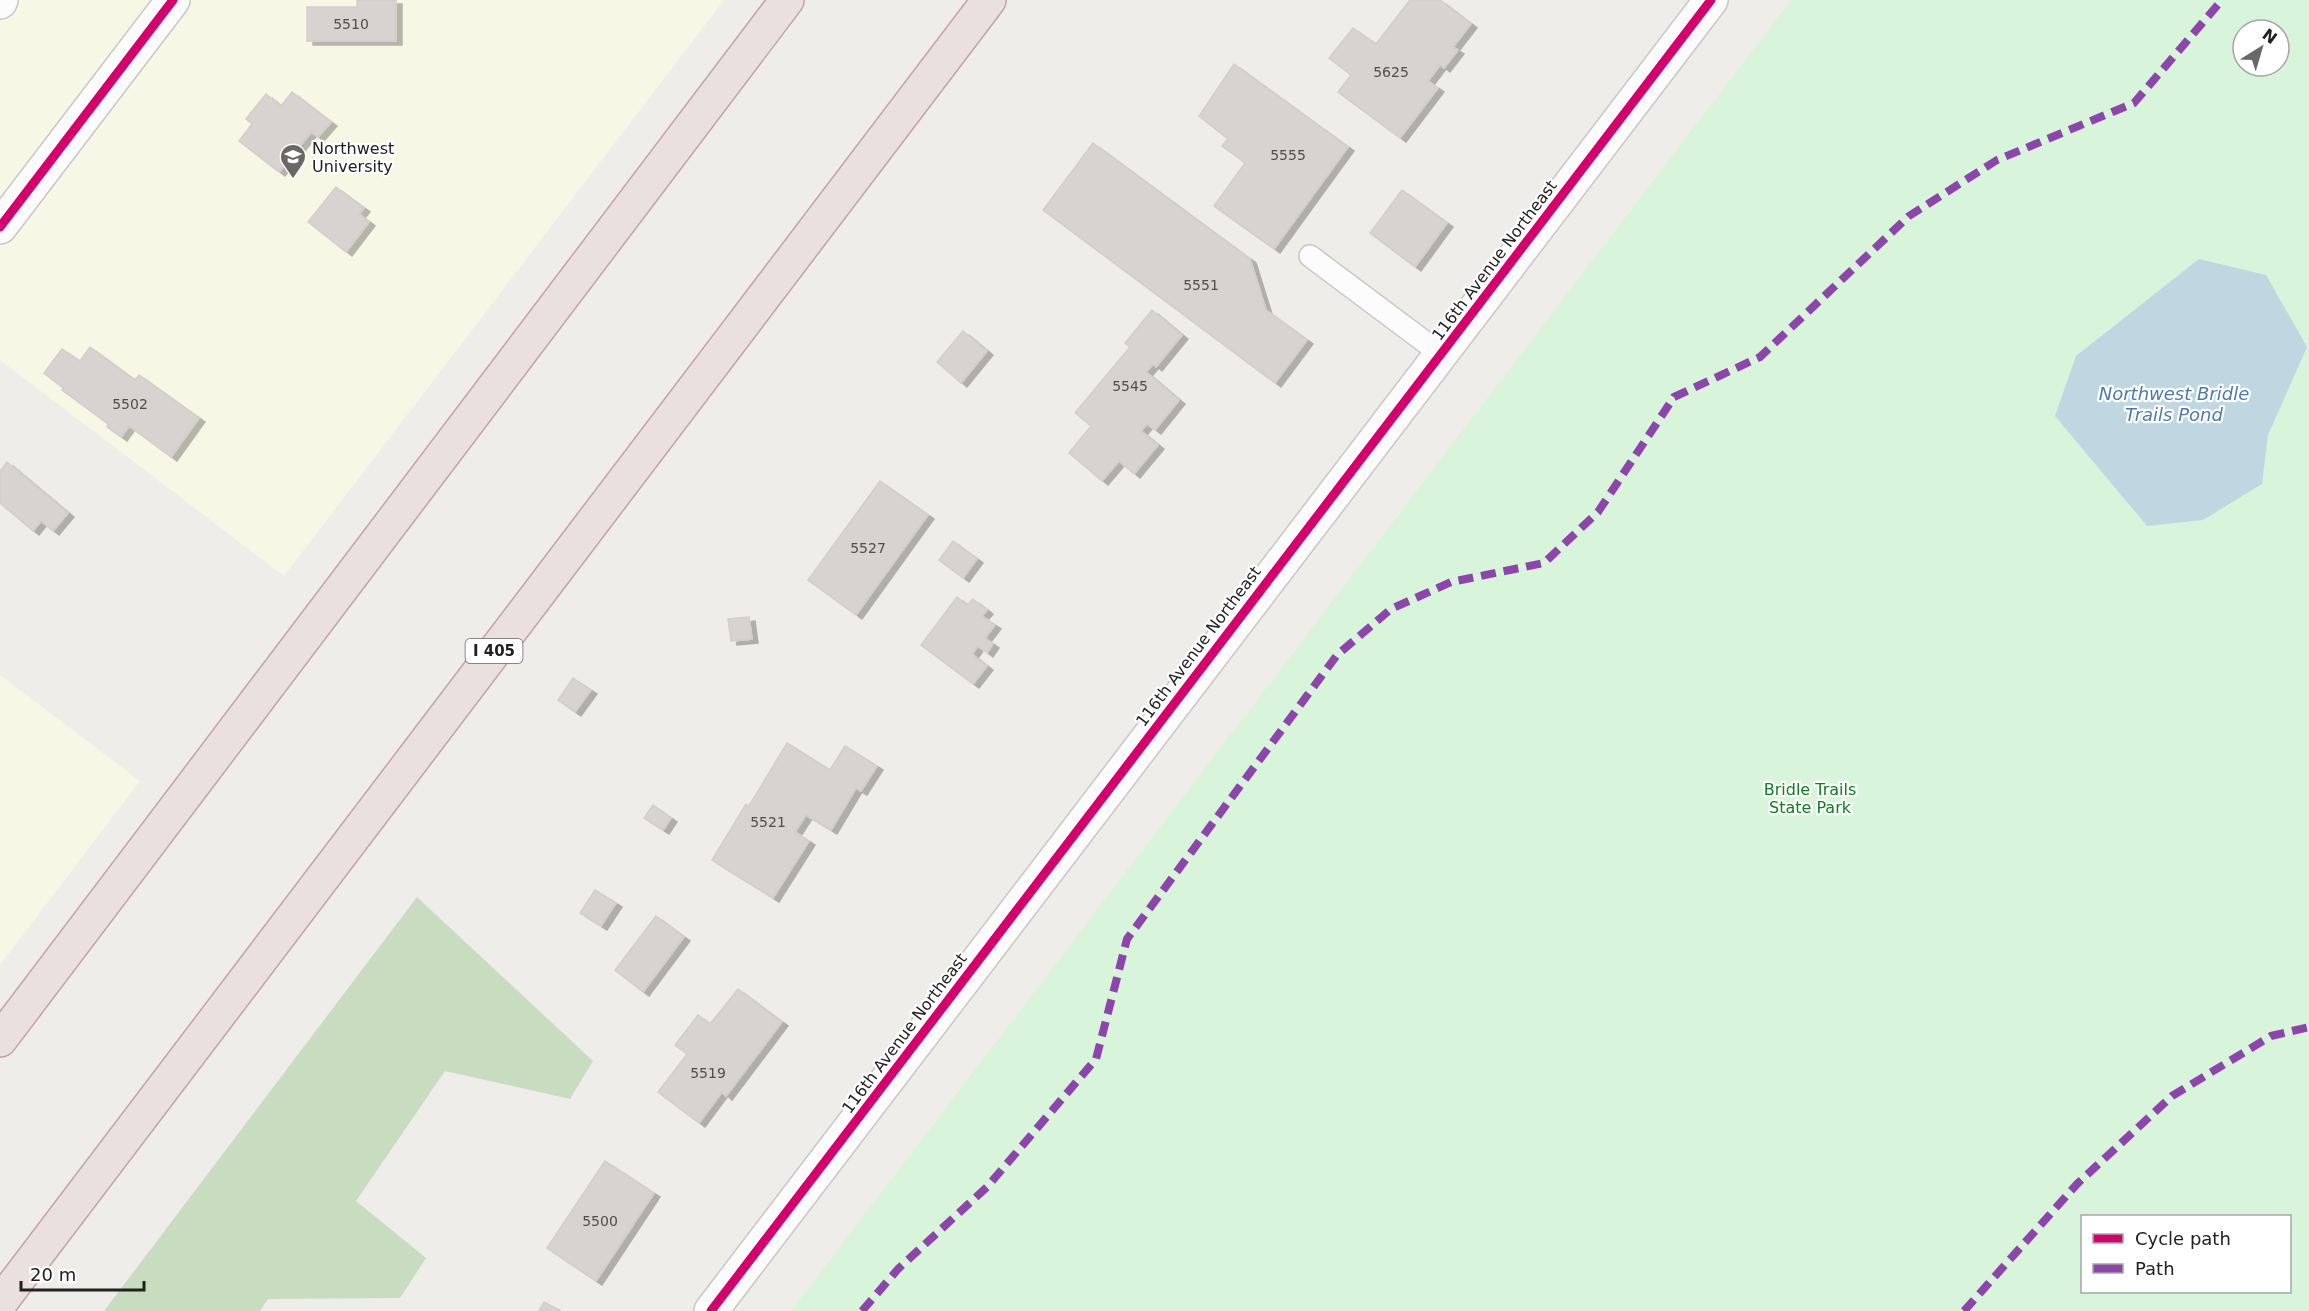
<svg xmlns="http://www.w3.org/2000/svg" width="2309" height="1311" font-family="'DejaVu Sans',sans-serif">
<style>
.education{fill:#f7f7e6}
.forest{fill:#c8dcbf}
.park{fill:#d8f4da;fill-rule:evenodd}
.water{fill:#bed7e1}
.building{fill:#d6d3d0;stroke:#d2cfcb;stroke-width:1.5;filter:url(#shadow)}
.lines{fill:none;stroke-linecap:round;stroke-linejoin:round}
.service-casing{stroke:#c8c7c5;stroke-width:24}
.minor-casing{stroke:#c8c7c5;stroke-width:36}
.tertiary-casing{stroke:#c8c7c5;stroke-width:36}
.motorway-casing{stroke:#c4a1a9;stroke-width:36}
.service{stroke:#fdfcfc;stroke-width:21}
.minor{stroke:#fdfcfc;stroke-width:33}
.tertiary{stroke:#fdfcfc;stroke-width:33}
.motorway{stroke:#ebe0e0;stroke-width:33}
.quiet{stroke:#8e44ad;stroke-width:8;stroke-dasharray:15 8;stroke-linecap:butt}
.cycleway-casing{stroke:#fff;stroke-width:13}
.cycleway{stroke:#d6006c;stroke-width:9}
.labels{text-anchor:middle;stroke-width:4.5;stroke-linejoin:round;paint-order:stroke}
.number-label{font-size:14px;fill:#4e4e4d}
.shield{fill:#fff;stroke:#646464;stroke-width:1.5}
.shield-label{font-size:15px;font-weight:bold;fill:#212121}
.poi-label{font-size:16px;fill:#212121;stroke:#fff;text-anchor:start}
.street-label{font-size:16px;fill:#212121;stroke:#fff}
.park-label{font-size:16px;fill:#0d801e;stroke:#fff}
.water-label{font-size:18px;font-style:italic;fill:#4d78b0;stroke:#fff}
</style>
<defs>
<filter id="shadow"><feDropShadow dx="6" dy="4" stdDeviation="0" flood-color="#0004"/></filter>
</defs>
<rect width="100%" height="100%" fill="#efede9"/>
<g class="education">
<polygon points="0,0 724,0 284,576 0,360"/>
<polygon points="0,675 140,781 0,965"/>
</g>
<polygon class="forest" points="417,897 593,1061 570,1099 445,1071 356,1201 426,1258 400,1298 268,1299 260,1311 104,1311"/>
<path class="park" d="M1791 0H2309V1311H791ZM2243 30H2279V66H2243ZM2082 1216H2290V1292H2082Z"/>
<polygon class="water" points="2199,259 2266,275 2307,347 2268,435 2262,484 2203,520 2147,526 2055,416 2076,356"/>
<g class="building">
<polygon points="357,0 396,0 396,41 307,41 307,7 357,7"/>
<polygon points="1410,0 1440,0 1471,24 1453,47 1458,50 1444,68 1440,65 1428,81 1438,88 1400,138 1338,92 1351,75 1329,58 1353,28 1376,44"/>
<polygon points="1234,64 1348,147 1274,249 1214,206 1245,163 1222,146 1228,139 1199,116"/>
<polygon points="292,92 331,122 318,137 311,132 279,172 239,141 252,124 246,119 266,94 281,106"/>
<polygon points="1093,143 1250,259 1266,310 1307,340 1275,383 1043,210"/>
<polygon points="336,187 364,208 359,214 369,222 346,252 308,222"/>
<polygon points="1402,190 1447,223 1415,267 1370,233"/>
<polygon points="1152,310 1182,335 1156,367 1153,364 1146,372 1179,400 1155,430 1147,424 1141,431 1158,445 1134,474 1119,461 1102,481 1069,453 1091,426 1075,413 1130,347 1125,343"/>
<polygon points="963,331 987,351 961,383 937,362"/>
<polygon points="90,347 135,380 139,375 199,418 171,457 129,426 121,437 107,427 108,424 62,390 63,388 44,373 62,349 80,361"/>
<polygon points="7,462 68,513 53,531 41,521 33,531 0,503 0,471"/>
<polygon points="880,481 928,515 856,615 808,580"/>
<polygon points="953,541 977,559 963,578 939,560"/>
<polygon points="957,597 967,605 973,599 987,610 982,616 995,625 985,638 993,644 987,653 978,646 972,654 987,666 973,684 921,645"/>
<polygon points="749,617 752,639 731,641 728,619"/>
<polygon points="573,678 591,690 575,712 558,700"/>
<polygon points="787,743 830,770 845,746 877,766 861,791 856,788 831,830 806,815 795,832 809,841 773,898 712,860 746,804 749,806"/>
<polygon points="653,805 671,818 663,830 644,818"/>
<polygon points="595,890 616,903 601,926 580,913"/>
<polygon points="656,916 684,937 643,992 615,970"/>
<polygon points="738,989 782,1022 726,1096 722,1092 699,1123 658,1092 687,1054 675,1045 698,1015 710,1024"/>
<polygon points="605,1161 654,1193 596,1281 547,1248"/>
<polygon points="544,1302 561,1311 539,1311"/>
</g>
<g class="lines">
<defs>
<polyline id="service" points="1310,256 1441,354"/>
<g id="minor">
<polyline points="0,2 1,0"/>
<polyline points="0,227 173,0"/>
</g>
<polyline id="tertiary" points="711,1311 1711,0"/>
<g id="motorway">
<polyline points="0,1040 787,0"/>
<polyline points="0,1303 989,0"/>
</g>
</defs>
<use href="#service" class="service-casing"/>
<use href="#minor" class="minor-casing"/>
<use href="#tertiary" class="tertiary-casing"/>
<use href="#motorway" class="motorway-casing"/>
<use href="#service" class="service"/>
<use href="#minor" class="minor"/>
<use href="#tertiary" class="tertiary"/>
<use href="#motorway" class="motorway"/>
<g class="quiet">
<polyline points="862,1311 898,1269 987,1187 1096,1059 1127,939 1337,655 1391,609 1451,582 1544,563 1598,512 1674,397 1760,357 1909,216 1997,160 2134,103 2222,0"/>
<polyline points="1964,1311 2077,1184 2172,1096 2271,1036 2309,1027"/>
</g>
<defs>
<g id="cycleway">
<polyline points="0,227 173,0"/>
<polyline points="711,1311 1711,0"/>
</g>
</defs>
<use href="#cycleway" class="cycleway-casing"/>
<use href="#cycleway" class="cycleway"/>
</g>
<defs>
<symbol id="university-pin" viewBox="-11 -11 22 30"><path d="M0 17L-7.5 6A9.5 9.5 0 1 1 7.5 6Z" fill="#696867" stroke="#fff"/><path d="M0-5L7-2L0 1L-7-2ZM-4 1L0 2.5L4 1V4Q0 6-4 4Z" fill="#fff"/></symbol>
</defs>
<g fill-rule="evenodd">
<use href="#university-pin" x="278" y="142" width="30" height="40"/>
</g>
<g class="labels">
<g class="number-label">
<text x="351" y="29">5510</text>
<text x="1391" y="77">5625</text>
<text x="1288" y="160">5555</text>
<text x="1201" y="290">5551</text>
<text x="1130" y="391">5545</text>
<text x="130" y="409">5502</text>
<text x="868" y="553">5527</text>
<text x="768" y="827">5521</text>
<text x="708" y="1078">5519</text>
<text x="600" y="1226">5500</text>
</g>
<rect class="shield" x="465.5" y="639" width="57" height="24" rx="4.5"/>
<g class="shield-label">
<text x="494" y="656">I 405</text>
</g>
<g class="poi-label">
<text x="312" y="154">Northwest<tspan x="312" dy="18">University</tspan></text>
</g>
<g class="street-label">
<text transform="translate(1494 260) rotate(-53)" y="6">116th Avenue Northeast</text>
<text transform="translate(1198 646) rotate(-53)" y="6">116th Avenue Northeast</text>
<text transform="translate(904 1033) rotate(-53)" y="6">116th Avenue Northeast</text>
</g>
<g class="park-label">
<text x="1810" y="795">Bridle Trails<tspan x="1810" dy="18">State Park</tspan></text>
</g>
<g class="water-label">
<text x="2174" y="400">Northwest Bridle<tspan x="2174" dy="21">Trails Pond</tspan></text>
</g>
</g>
<rect x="2081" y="1215" width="210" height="78" fill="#ffffff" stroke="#a6a6a6" stroke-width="1.5"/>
<rect x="2093" y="1234" width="30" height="9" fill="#d6006c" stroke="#a6a6a6" stroke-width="1.5"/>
<text x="2135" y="1245" font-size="18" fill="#212121">Cycle path</text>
<rect x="2093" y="1264" width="30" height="9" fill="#8e44ad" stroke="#a6a6a6" stroke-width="1.5"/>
<text x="2135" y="1275" font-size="18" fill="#212121">Path</text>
<g transform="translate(2261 48) rotate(37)"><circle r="28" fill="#ffffff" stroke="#a6a6a6" stroke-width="1.5"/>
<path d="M0-4.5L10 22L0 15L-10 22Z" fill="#696867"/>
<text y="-9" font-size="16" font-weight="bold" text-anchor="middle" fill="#212121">N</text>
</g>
<path d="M21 1281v9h123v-9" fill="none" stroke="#212121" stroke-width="3"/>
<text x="30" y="1281" font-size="18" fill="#212121" stroke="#ffffff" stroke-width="4.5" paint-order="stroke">20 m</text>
</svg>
